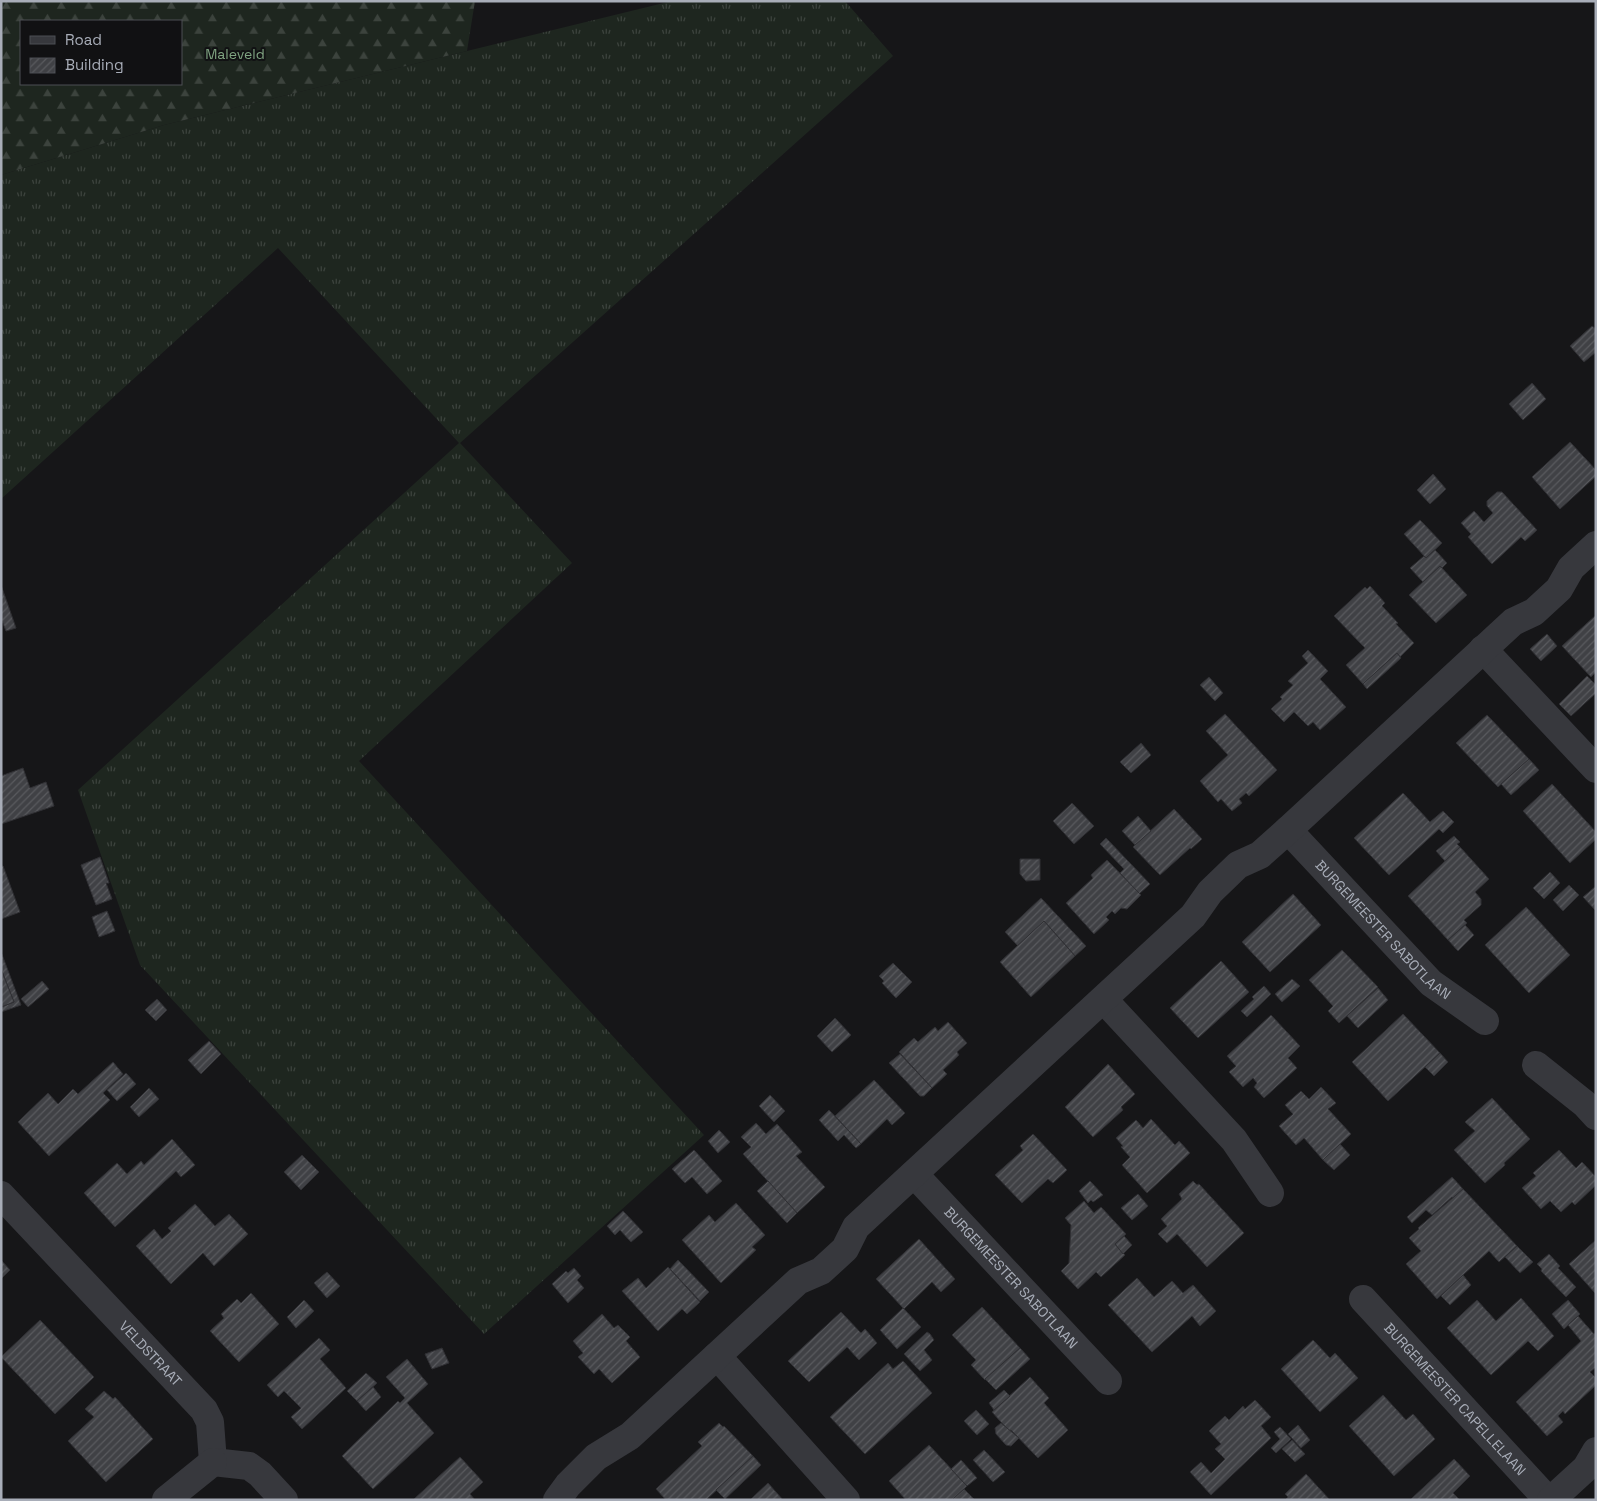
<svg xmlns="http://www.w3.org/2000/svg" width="1597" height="1501" font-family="'Space Grotesk',sans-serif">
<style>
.grass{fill:url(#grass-tufts)}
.forest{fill:url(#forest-firs);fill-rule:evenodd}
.building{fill:url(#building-hatch);stroke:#303034}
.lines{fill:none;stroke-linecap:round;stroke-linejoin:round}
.street{stroke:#37383d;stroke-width:28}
.labels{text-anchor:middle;stroke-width:4;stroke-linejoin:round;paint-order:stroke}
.park-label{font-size:14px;fill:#7fa381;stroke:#111113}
.street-label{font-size:14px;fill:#a8adb8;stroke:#111113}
</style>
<defs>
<pattern id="grass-tufts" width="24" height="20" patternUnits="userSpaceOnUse" patternTransform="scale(1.25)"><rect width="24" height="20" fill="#1e261f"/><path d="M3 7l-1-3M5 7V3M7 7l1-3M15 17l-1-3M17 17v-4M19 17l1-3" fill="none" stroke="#3c433d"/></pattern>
<pattern id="forest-firs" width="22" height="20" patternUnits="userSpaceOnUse" patternTransform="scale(1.25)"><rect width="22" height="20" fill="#1e261f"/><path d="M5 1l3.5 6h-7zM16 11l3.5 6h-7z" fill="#3c433d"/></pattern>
<pattern id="building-hatch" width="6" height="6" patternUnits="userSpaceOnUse" patternTransform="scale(1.25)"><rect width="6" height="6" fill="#404145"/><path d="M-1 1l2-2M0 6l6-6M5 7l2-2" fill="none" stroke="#595a5e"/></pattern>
</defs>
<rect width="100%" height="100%" fill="#161618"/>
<polygon class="grass" points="672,1 845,1 893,56 460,443 572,563 359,761 704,1135 484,1334 140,965 78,790 459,443 278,248 1,499 1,175 164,125"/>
<path class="forest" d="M1 1H475L467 51 164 125 1 175ZM21 21H181V84H21Z"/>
<g class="building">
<polygon points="1592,326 1596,329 1596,352 1584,362 1570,346"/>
<polygon points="1532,383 1546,399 1523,420 1509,404"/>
<polygon points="1570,442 1596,470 1596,476 1560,509 1532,477"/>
<polygon points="1433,474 1446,489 1430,504 1417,490"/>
<polygon points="1497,492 1502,492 1537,530 1525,541 1521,537 1492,564 1468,537 1471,534 1461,523 1474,511 1484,522 1493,513 1487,506 1487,501"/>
<polygon points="1420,520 1442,543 1426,558 1404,534"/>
<polygon points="1435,550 1447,563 1442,568 1440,566 1423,582 1410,568 1424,556 1426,558"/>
<polygon points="1440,566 1467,595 1436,623 1409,595"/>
<polygon points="1,585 16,628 6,631 1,618"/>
<polygon points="1370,586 1385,603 1382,606 1398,623 1396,624 1414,643 1400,657 1397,653 1363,684 1346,665 1365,648 1334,616 1365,587 1367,589"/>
<polygon points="1596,615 1596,672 1591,677 1562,646"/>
<polygon points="1547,634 1557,646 1541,661 1530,649"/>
<polygon points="1308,650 1328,671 1320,679 1346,707 1320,730 1313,722 1308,726 1294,712 1284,722 1271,709 1282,699 1280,697 1293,685 1288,681 1308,663 1302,656"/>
<polygon points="1397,653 1401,658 1367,689 1363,684"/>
<polygon points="1587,676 1596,685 1596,693 1571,716 1559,704"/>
<polygon points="1209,677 1223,693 1215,701 1200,685"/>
<polygon points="1225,714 1277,770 1249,796 1246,793 1239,799 1242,803 1232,811 1221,799 1218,802 1200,781 1228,755 1206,731"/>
<polygon points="1487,715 1529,759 1498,787 1456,743"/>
<polygon points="1141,743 1151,755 1131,773 1120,762"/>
<polygon points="1529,759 1539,770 1511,795 1501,784"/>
<polygon points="23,768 30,788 46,782 54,806 1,824 1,776"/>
<polygon points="1552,784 1596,832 1596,839 1570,863 1523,811"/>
<polygon points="1403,793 1430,822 1443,811 1454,822 1443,833 1439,829 1389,875 1354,838"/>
<polygon points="1072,803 1094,826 1074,844 1053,821"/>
<polygon points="1174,809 1202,839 1191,849 1190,848 1160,875 1133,847"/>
<polygon points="1138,816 1151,831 1135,845 1122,831"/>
<polygon points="1454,836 1460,842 1457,844 1460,847 1445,861 1436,851"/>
<polygon points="1106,838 1150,884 1139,894 1120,873 1124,869 1100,844"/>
<polygon points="1460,847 1489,879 1475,892 1481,899 1481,905 1464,920 1467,923 1448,940 1408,896"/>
<polygon points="100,857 109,883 106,883 112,899 96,905 81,865"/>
<polygon points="1020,859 1040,859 1040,880 1026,881 1020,874"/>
<polygon points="1107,860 1141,895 1127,909 1121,908 1115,914 1112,911 1106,917 1109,920 1094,934 1066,903 1093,878 1091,875"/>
<polygon points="1,866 3,866 20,912 1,919"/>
<polygon points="1550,872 1560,883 1544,899 1533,888"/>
<polygon points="1569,885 1579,895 1563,911 1553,900"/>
<polygon points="1596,886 1596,911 1583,897"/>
<polygon points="1293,894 1321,925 1270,972 1242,942"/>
<polygon points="1041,898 1086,946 1075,956 1044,921 1018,946 1005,932"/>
<polygon points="1526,907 1570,955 1529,993 1485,945"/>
<polygon points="107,911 115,931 99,937 92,917"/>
<polygon points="1044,921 1075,956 1031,997 1000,962"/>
<polygon points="1465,925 1474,935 1458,951 1448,940"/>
<polygon points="1342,950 1378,987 1339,1023 1328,1011 1333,1006 1309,980"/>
<polygon points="1,952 21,1005 1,1012 1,1007 14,1002 1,969"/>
<polygon points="1221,961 1249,992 1198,1038 1170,1008"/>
<polygon points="893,963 912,982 896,998 882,983 884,981 879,976"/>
<polygon points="1,969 14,1002 1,1007"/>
<polygon points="1292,979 1300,986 1282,1002 1275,994"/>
<polygon points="42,981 49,989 28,1007 21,999"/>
<polygon points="1264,986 1271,994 1247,1017 1241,1011 1254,999 1252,997"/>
<polygon points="1378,988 1388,1000 1358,1028 1347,1016"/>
<polygon points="157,999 167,1010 156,1021 145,1010"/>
<polygon points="1403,1014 1440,1053 1388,1101 1352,1062"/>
<polygon points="1271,1015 1300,1046 1288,1058 1297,1068 1264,1098 1254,1087 1257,1083 1253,1078 1243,1087 1229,1072 1236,1066 1227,1056"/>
<polygon points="835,1018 851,1035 832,1052 817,1036"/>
<polygon points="948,1022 967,1043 957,1052 959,1055 943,1070 947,1074 932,1088 899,1052 914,1038 918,1042 935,1027 938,1031"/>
<polygon points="209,1041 221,1054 201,1074 188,1060"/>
<polygon points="1440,1053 1448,1062 1434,1076 1425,1067"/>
<polygon points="900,1054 932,1088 924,1096 920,1096 889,1063"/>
<polygon points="113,1062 123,1074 103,1093 110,1100 49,1156 18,1122 48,1093 58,1104 73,1089 78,1094"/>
<polygon points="1108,1064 1135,1094 1121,1107 1123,1110 1093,1137 1065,1107"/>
<polygon points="126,1073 136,1084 117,1101 107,1090"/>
<polygon points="874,1080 905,1113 892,1125 887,1119 861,1144 835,1116"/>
<polygon points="1321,1087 1336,1103 1328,1109 1351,1134 1323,1160 1304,1138 1296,1145 1279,1126 1293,1114 1285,1105 1301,1091 1309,1099"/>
<polygon points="149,1088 159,1099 139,1117 130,1107"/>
<polygon points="770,1095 785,1111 774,1122 759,1106"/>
<polygon points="1492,1098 1530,1139 1504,1163 1505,1165 1485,1183 1454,1150 1475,1131 1465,1122"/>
<polygon points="829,1110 861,1144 856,1148 844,1135 838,1141 819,1120"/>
<polygon points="1151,1119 1175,1145 1179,1141 1190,1153 1147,1193 1122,1165 1130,1157 1121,1147 1123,1146 1116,1138 1136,1120 1143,1128"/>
<polygon points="756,1123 766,1134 777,1124 802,1152 796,1156 825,1187 797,1213 743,1154 751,1147 741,1137"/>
<polygon points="719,1130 730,1142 718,1153 708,1141"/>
<polygon points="1033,1134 1067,1170 1053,1183 1048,1179 1022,1203 995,1175 1023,1150 1020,1146"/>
<polygon points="172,1139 195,1165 181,1177 176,1171 115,1227 84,1193 117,1163 127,1174 141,1161 144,1165"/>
<polygon points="1340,1144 1350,1155 1334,1170 1323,1160"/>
<polygon points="694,1150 722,1181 707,1194 692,1177 685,1183 672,1169"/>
<polygon points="1559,1150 1576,1168 1582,1162 1596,1177 1596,1185 1575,1205 1572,1202 1561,1212 1550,1201 1541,1209 1522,1188 1536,1176 1533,1173"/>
<polygon points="302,1155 319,1172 301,1190 284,1172"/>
<polygon points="1452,1177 1463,1189 1453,1198 1452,1197 1432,1215 1426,1210 1412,1223 1407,1217"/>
<polygon points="768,1181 797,1213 787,1223 757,1191"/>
<polygon points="1090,1181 1103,1195 1093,1202 1091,1200 1088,1203 1079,1191"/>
<polygon points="1193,1181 1197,1185 1199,1184 1244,1233 1207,1267 1177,1234 1167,1243 1158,1234 1167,1226 1161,1219 1182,1199 1179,1194"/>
<polygon points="1463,1189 1517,1246 1499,1262 1489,1251 1437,1299 1406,1264 1421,1251 1409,1238 1419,1229 1418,1228"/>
<polygon points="1138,1194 1148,1206 1132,1220 1121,1208"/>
<polygon points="1084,1201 1094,1213 1101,1207 1126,1234 1115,1244 1125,1255 1101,1277 1096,1272 1078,1289 1061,1271 1069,1263 1071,1225 1065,1218"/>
<polygon points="736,1203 765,1235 752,1247 756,1250 721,1283 682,1240 709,1215 715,1222"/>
<polygon points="195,1204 215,1226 229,1214 248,1234 214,1266 203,1253 171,1284 136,1246 154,1229 162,1239 171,1231 168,1228"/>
<polygon points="623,1211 643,1232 631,1242 620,1230 615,1235 607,1226"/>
<polygon points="1124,1236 1132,1245 1123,1254 1115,1244"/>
<polygon points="919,1239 955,1279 941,1292 932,1282 904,1309 876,1279"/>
<polygon points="1596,1240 1596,1293 1595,1293 1569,1264"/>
<polygon points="1517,1246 1533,1262 1520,1273 1505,1257"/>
<polygon points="1549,1254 1560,1266 1558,1268 1576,1287 1566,1297 1541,1271 1542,1269 1537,1264"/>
<polygon points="1,1260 10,1270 1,1279"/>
<polygon points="678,1260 709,1292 700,1301 670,1269"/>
<polygon points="668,1267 700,1302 687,1314 682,1309 658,1331 622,1291 638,1278 646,1288"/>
<polygon points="574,1268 581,1276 577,1280 584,1288 568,1303 552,1284 566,1271 568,1273"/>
<polygon points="327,1272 340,1286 327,1298 314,1283"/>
<polygon points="1463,1275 1471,1285 1450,1305 1441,1296"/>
<polygon points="1137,1278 1154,1297 1172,1281 1183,1293 1193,1285 1216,1311 1200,1326 1192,1316 1152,1352 1108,1305"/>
<polygon points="251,1293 279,1324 239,1362 210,1331 224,1318 221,1314 237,1299 241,1303"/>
<polygon points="1521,1298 1554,1336 1538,1351 1528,1341 1491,1375 1447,1328 1477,1300 1496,1321"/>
<polygon points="304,1300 314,1311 296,1328 287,1317"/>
<polygon points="1568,1300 1580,1314 1564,1329 1552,1314"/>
<polygon points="982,1307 1020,1348 985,1380 971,1365 976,1360 952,1335"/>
<polygon points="903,1308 921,1327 897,1349 880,1330"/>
<polygon points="841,1312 861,1333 865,1329 877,1343 859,1360 847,1347 809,1382 788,1361"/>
<polygon points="602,1314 614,1328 618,1325 630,1337 626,1341 640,1357 612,1383 599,1369 594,1374 578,1357 583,1353 573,1341"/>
<polygon points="1578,1316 1594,1334 1596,1333 1596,1367 1590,1372 1596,1378 1596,1385 1565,1414 1563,1411 1558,1416 1563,1422 1547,1436 1516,1402 1581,1341 1568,1325"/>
<polygon points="40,1320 94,1377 55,1414 1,1357"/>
<polygon points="927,1332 930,1334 934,1340 924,1350 932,1360 920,1371 904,1354"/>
<polygon points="319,1338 330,1350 320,1359 346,1388 302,1429 291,1417 301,1408 284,1391 278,1397 267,1385"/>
<polygon points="1313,1340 1330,1358 1335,1353 1358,1378 1320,1412 1281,1369"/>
<polygon points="442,1348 449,1363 432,1369 425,1354"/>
<polygon points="1020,1348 1030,1359 996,1390 985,1379"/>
<polygon points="407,1359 428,1384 407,1403 434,1433 373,1489 342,1456 398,1401 400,1403 405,1398 386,1377"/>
<polygon points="903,1361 932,1393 865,1454 830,1417 888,1363 893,1369"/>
<polygon points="366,1373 377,1383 357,1401 347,1391"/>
<polygon points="1030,1377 1049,1398 1044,1403 1068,1430 1038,1458 1011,1430 1009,1431 992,1412"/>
<polygon points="373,1387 381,1397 366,1411 357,1401"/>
<polygon points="1004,1390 1010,1396 994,1410 989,1403"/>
<polygon points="104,1391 113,1399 115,1397 153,1439 106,1482 68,1441 94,1417 85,1409"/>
<polygon points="1383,1395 1406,1420 1413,1414 1435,1439 1394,1476 1349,1426"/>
<polygon points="1255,1400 1271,1417 1261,1426 1271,1438 1211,1495 1190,1472 1201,1462 1211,1473 1225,1459 1215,1449 1221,1444 1209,1431 1225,1416 1229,1420 1243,1406 1245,1409"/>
<polygon points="976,1410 989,1424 977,1435 964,1421"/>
<polygon points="719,1423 723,1427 724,1426 753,1456 706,1500 666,1500 656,1489 702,1446 698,1442"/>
<polygon points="1001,1423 1019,1438 1011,1446 1006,1445 996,1434 995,1428"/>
<polygon points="1298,1425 1310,1440 1301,1448 1288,1434"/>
<polygon points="1280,1427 1291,1439 1276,1453 1271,1448 1280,1439 1274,1432"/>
<polygon points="1292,1440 1305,1454 1295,1462 1282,1449"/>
<polygon points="929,1445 967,1486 952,1500 906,1500 889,1481"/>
<polygon points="984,1450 1005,1472 993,1482 973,1460"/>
<polygon points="753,1456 761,1465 725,1499 716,1490"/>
<polygon points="460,1457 483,1482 470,1494 475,1500 413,1500"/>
<polygon points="1454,1459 1470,1476 1453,1493 1460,1500 1410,1500"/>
<polygon points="961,1460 977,1478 967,1486 951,1469"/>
<polygon points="1306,1474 1330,1500 1285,1500 1288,1497 1285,1494"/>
<polygon points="768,1483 783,1500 750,1500"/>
<polygon points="964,1489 975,1500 952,1500"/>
</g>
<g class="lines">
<g class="street">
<polyline points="1483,649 1596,769"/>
<path id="s1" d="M1288 830 1431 983 1485 1021"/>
<polyline points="1104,1000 1234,1140 1270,1193"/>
<polyline points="1536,1065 1585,1104 1596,1116"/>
<path id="s2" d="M914 1174 1108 1381"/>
<path id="s3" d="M1 1195 204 1410 210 1422 213 1462"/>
<path id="s4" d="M1363 1299 1548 1500"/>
<polyline points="717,1356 846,1500"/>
<polyline points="213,1462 249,1466 260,1474 284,1500"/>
<polyline points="166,1500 213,1462"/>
<polyline points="557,1500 568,1485 596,1457 630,1436 798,1281 821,1271 845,1249 856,1227 1193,916 1210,892 1238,865 1260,855 1288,830 1513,622 1534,612 1559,589 1571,568 1596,545"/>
<polyline points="1551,1500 1586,1468 1596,1451"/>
</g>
</g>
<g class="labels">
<g class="park-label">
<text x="235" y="59">Maleveld</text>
</g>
<g class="street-label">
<text dy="5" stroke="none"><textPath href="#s1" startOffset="138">BURGEMEESTER SABOTLAAN</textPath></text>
<text dy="5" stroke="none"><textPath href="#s2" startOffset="142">BURGEMEESTER SABOTLAAN</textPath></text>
<text dy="5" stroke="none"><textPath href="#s3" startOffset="218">VELDSTRAAT</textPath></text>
<text dy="5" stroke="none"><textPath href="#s4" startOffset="136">BURGEMEESTER CAPELLELAAN</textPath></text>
</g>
</g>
<rect width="1597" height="1501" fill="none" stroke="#a8adb8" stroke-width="5"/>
<rect x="20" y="20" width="162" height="65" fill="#111113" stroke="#4d4f55"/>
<rect x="30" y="36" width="25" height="8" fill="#37383d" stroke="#4d4f55"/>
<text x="65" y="45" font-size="15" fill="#a8adb8">Road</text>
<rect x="30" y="58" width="25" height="15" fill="url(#building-hatch)" stroke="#4d4f55"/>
<text x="65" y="70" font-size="15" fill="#a8adb8">Building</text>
</svg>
